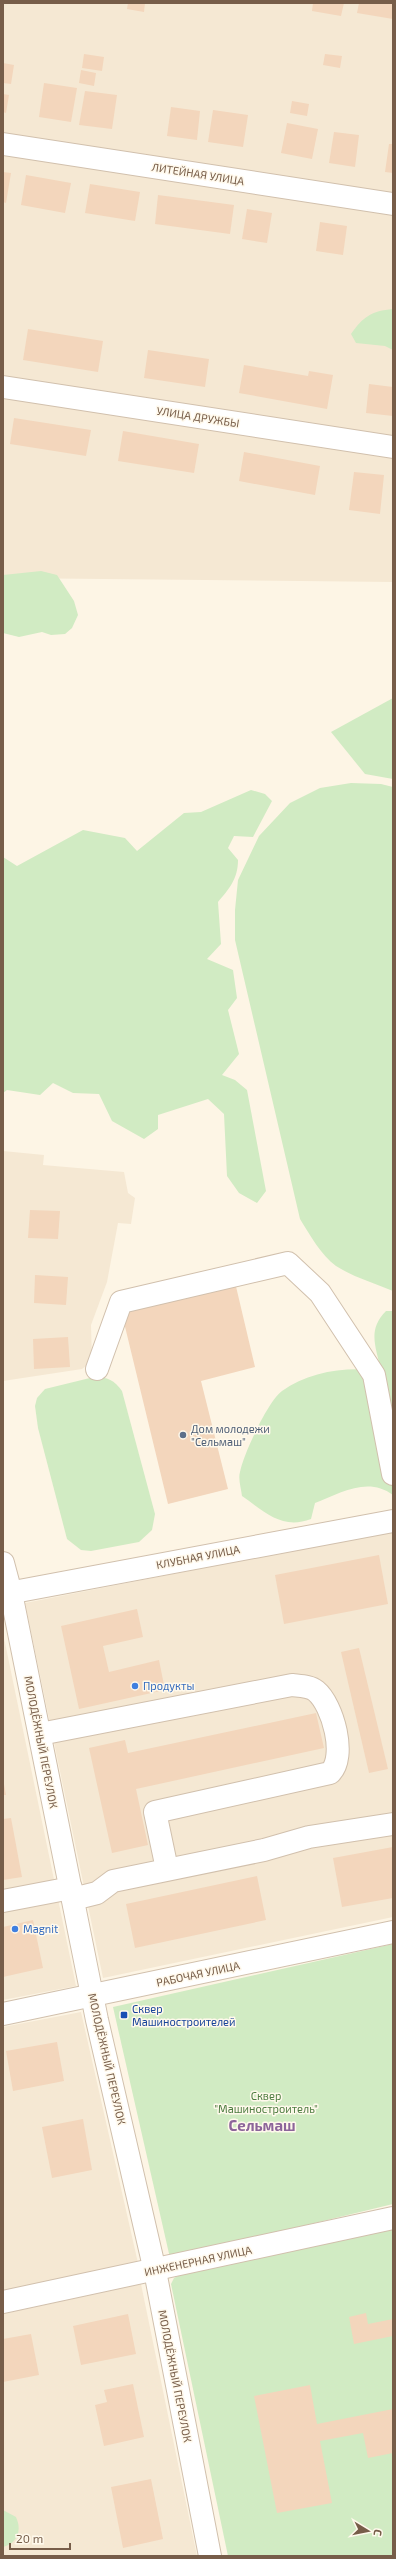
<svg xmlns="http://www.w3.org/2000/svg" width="396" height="2559" font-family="'Exo 2',sans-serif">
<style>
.residential{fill:#f5e8d3}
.green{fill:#d1ebc3}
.building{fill:#f3d6bc}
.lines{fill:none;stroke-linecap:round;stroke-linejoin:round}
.minor-casing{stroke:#d1c0ad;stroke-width:24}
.minor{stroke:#fff;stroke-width:22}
.service-dot{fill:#5c6f8a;stroke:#fff9ec;stroke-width:1.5}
.shop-dot{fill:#3f7fe0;stroke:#fff9ec;stroke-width:1.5}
.transit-dot{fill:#1a4fb4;stroke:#fff9ec;stroke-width:1.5}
.labels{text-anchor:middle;stroke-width:3;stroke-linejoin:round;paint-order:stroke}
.street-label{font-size:11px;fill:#775d49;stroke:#fff9ec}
.service-label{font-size:11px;fill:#4e5e75;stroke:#fff9ec;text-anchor:start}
.shop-label{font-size:11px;fill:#366cbe;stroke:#fff9ec;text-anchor:start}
.transit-label{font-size:11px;fill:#164399;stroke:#fff9ec;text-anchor:start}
.park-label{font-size:11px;fill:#4e7d41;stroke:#fff9ec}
.district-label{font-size:15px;font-weight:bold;fill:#8c659a;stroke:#fff9ec}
</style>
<rect width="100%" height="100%" fill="#fdf5e5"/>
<g class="residential">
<polygon points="3,3 393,3 393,197 3,136"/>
<polygon points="3,152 393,212 393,438 3,378"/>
<polygon points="3,398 393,454 393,582 3,578"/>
<polygon points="3,1151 44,1155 43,1165 124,1172 128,1193 135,1198 131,1224 118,1223 107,1282 91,1325 92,1361 82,1369 3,1381"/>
<polygon points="392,1531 393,1917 103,1978 25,1603"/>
<polygon points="3,1633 76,1986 3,2000"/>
<polygon points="81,2012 138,2263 3,2292 3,2027"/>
<polygon points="141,2284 197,2556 3,2556 3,2314"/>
</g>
<g class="green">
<path d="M393 309V350L385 346 356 343 351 334C363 317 371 311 393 309Z"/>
<polygon points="41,571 57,575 74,601 78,615 72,628 65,634 51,635 42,632 19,637 3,633 3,575"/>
<polygon points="393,698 393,779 365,774 331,732"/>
<path d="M351 783 381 784 393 787V1291C374 1283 353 1277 336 1266 321 1255 310 1235 300 1219L235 940V910L238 880 259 836 290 803 320 788Z"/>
<path d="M251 790 265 794 272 801 253 837 234 836 228 848 238 860C238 879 229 889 218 902L221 944 207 959 233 970 237 998 228 1010 239 1054 222 1075 235 1080 247 1090 266 1191 257 1203 239 1193 227 1176 224 1114 208 1099 158 1115V1129L144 1139 112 1121 99 1094 73 1093 53 1083 40 1095 7 1090 3 1093V857L17 866 83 830 125 838 137 851 184 813 201 812Z"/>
<path d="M386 1311H393V1495C368 1476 340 1493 315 1503L311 1519C282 1530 265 1512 242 1496 241 1488 238 1479 240 1472 243 1455 268 1401 282 1391 309 1371 349 1366 381 1371 376 1347 367 1330 386 1311Z"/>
<path d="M94 1377C108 1377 114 1380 122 1391L155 1514 152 1530 139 1542 91 1551 81 1550 67 1539 38 1428 35 1406 37 1398 45 1389Z"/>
<polygon points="393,1944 393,2204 170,2258 113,2007"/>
<polygon points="393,2228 393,2556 228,2556 171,2284 174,2278 180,2275"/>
<path d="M3 2510 16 2517C22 2530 18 2543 3 2547Z"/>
</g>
<g class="building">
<polygon points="128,3 145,3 144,12 127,9"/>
<polygon points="313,3 344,3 341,16 312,11"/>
<polygon points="359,3 393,3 393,19 357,13"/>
<polygon points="84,54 104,57 102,71 82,68"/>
<polygon points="325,54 342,56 340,68 323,65"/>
<polygon points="3,63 14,65 11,84 3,83"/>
<polygon points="81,70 96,73 94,86 79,83"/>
<polygon points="44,83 77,88 71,122 39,117"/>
<polygon points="85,91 117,95 112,129 79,125"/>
<polygon points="3,94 9,95 6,113 3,112"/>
<polygon points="292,101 309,104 307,116 290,113"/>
<polygon points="171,107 200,111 197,140 167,136"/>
<polygon points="213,110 248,115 243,147 208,142"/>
<polygon points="287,123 318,129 312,159 281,153"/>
<polygon points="334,132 359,135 355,167 329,163"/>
<polygon points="389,144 393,144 393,173 385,172"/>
<polygon points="3,172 11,173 6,203 3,202"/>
<polygon points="26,175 71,183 65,213 21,205"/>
<polygon points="90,184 140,192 135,221 85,213"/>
<polygon points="158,195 234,205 230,234 155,224"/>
<polygon points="247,209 272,213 267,243 242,239"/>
<polygon points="320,222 347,226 343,255 316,251"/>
<polygon points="28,329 103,341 98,372 23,360"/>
<polygon points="148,350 209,359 205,387 144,378"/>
<polygon points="244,365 308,376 309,371 333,375 327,409 239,393"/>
<polygon points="369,384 393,387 393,416 366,413"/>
<polygon points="14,418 91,430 86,456 10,444"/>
<polygon points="123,431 199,444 194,473 118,461"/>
<polygon points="244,452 320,466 315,495 239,481"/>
<polygon points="354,472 384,475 380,514 349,510"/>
<polygon points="30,1210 60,1211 58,1239 28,1238"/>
<polygon points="35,1275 68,1277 66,1305 34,1303"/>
<polygon points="234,1278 255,1367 201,1381 228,1489 168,1504 120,1306"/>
<polygon points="68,1337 70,1367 34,1369 33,1339"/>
<polygon points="379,1555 388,1604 284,1624 275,1575"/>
<polygon points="137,1609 143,1637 103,1646 109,1672 159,1660 165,1690 79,1709 61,1626"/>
<polygon points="359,1648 388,1769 369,1773 341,1652"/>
<polygon points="316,1713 324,1748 136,1789 148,1845 112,1853 89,1748 125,1740 128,1753"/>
<polygon points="4,1784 6,1795 3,1795 3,1785"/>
<polygon points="11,1818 22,1877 3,1880 3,1819"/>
<polygon points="393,1847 393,1898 342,1907 333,1858"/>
<polygon points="257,1876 266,1920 135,1948 126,1904"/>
<polygon points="33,1920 43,1968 3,1977 3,1927"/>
<polygon points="57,2042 64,2081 13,2091 6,2051"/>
<polygon points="83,2119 92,2170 52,2178 42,2127"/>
<polygon points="366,2313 368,2324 393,2319 393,2336 354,2344 349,2317"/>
<polygon points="128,2314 136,2354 81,2365 73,2326"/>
<polygon points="31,2334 39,2375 3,2382 3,2339"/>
<polygon points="133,2384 144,2437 104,2446 95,2405 107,2402 104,2390"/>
<polygon points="310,2385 317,2424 393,2409 393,2453 368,2458 363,2433 320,2441 332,2503 277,2513 254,2396"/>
<polygon points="151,2479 163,2539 123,2548 111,2487"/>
</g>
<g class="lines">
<defs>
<g id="minor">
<polyline points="3,144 393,204"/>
<polyline points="3,387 393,447"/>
<polyline points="97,1369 121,1302 288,1263 320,1293 374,1375 393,1474"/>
<polyline points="3,1563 11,1593 97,2020 155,2271 210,2556"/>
<polyline points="3,1594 393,1521"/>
<path d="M40 1734 292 1685C300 1686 310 1686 316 1691 333 1705 347 1757 330 1773L155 1812 167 1869"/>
<polyline points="73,1899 97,1893 113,1881 264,1850 309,1837 393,1824"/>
<polyline points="3,1901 71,1888"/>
<polyline points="3,2014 393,1932"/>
<polyline points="3,2302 393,2218"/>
</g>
</defs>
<use href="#minor" class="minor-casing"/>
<use href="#minor" class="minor"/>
</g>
<circle class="service-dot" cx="183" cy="1435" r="4"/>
<g class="shop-dot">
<circle cx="135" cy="1686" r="4"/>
<circle cx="15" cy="1929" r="4"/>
</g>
<rect class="transit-dot" x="120" y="2011" width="8" height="8" rx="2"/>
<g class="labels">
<g class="street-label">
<text transform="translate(198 174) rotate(9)" y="4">ЛИТЕЙНАЯ УЛИЦА</text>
<text transform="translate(198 417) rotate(9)" y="4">УЛИЦА ДРУЖБЫ</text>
<text transform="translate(198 1557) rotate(-11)" y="4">КЛУБНАЯ УЛИЦА</text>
<text transform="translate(41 1742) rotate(79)" y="4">МОЛОДЁЖНЫЙ ПЕРЕУЛОК</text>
<text transform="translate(198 1974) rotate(-12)" y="4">РАБОЧАЯ УЛИЦА</text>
<text transform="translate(107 2059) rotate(77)" y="4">МОЛОДЁЖНЫЙ ПЕРЕУЛОК</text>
<text transform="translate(198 2261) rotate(-12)" y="4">ИНЖЕНЕРНАЯ УЛИЦА</text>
<text transform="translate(175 2376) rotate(79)" y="4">МОЛОДЁЖНЫЙ ПЕРЕУЛОК</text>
</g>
<g class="service-label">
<text x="191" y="1433">Дом молодежи<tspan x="191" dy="13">"Сельмаш"</tspan></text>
</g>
<g class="shop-label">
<text x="143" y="1690">Продукты</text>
<text x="23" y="1933">Magnit</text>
</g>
<g class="transit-label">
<text x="132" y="2013">Сквер<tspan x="132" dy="13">Машиностроителей</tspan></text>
</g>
<g class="park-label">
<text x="266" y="2100">Сквер<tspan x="266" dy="13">"Машиностроитель"</tspan></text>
</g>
<g class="district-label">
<text x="262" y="2131">Сельмаш</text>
</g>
</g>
<rect width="396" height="2559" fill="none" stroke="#775d49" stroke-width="8"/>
<g transform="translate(368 2531) rotate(100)" stroke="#fff9ec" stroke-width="3" paint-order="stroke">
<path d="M0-3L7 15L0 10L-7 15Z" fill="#775d49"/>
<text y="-6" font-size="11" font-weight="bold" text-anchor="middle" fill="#775d49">С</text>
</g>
<path d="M10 2543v6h60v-6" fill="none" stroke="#775d49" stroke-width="2"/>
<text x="16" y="2543" font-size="12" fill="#775d49" stroke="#fff9ec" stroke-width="3" paint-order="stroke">20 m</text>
</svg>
